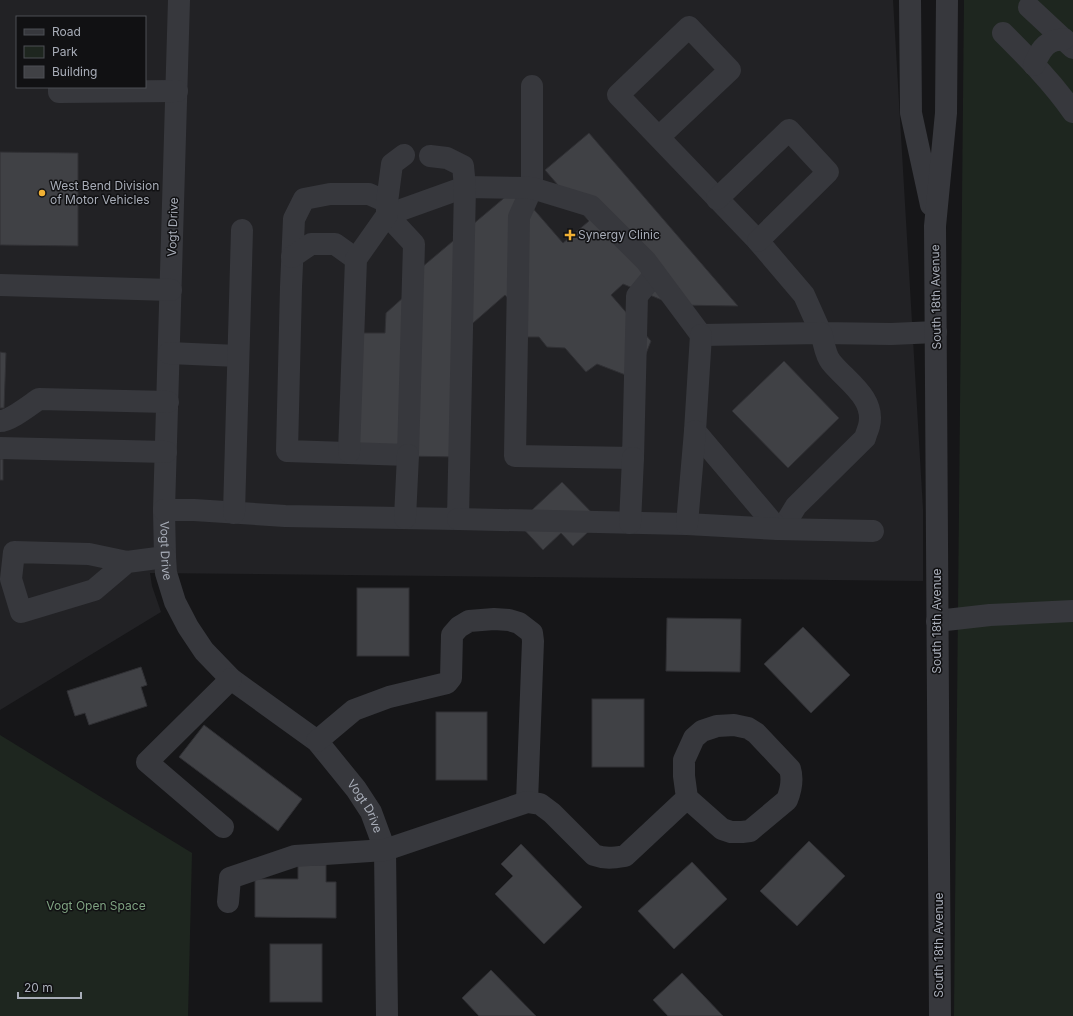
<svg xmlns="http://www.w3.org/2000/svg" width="1073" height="1016" font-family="Inter,sans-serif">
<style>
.built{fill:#222225;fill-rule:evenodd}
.green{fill:#1e261f}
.building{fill:#404145;stroke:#303034}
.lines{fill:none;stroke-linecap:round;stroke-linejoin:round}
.minor{stroke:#37383d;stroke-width:22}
.poi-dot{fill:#f2b134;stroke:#111113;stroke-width:1.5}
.labels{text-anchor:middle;stroke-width:3;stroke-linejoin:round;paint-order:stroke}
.poi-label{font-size:12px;fill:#a8adb8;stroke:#111113;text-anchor:start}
.street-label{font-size:12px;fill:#a8adb8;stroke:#111113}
.park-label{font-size:12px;fill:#7fa381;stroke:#111113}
</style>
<rect width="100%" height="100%" fill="#161618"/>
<path class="built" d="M0 0H893L923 509V581L150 573 152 586 161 612 0 710ZM17 17H145V87H17Z"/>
<g class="green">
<polygon points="964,0 1073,0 1073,1016 954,1016"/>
<polygon points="0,735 192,853 188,1016 0,1016"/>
</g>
<g class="building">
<polygon points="589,133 738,306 674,305 623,284 611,295 651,341 636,379 597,364 586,372 565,348 547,347 539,337 526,337 519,311 505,295 465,330 457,457 352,455 354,333 385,333 386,313 415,287 415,273 510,193 524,198 563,243 589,221 545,170"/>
<polygon points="0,152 78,153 78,246 0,245"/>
<polygon points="0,352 6,353 4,408 0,408"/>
<polygon points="784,361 839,418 788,468 732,411"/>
<rect x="0" y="459" width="3" height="21"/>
<polygon points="562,482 600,521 573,546 561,533 543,550 518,523"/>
<rect x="357" y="588" width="52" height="68"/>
<polygon points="667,618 741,619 740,672 666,671"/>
<polygon points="803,627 850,675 811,713 764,664"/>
<polygon points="141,667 147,685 141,687 147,706 89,725 85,713 75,716 67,691"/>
<rect x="592" y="699" width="52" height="68"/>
<rect x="436" y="712" width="51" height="68"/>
<polygon points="204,725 302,799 278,831 179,757"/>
<polygon points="809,841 845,876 797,926 760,891"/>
<polygon points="521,844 582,907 544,944 495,894 513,876 501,864"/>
<polygon points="692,862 727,899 674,949 638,911"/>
<polygon points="298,865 326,865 326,882 336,882 336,918 255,917 255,879 298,879"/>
<rect x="270" y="944" width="52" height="58"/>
<polygon points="491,970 536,1016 479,1016 462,998"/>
<polygon points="682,973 723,1016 668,1016 653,1000"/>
</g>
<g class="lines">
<g class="minor">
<path id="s1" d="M179 0 164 510 165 557 166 573 175 602 188 627 204 651 231 679 317 741 356 789 371 812 385 850 387 1016"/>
<polyline points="910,0 911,113 931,205"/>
<polyline points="1029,7 1073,48"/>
<path d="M1003 33C1028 58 1053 83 1073 112"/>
<path d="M1034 65C1038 56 1042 46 1051 42 1054 40 1060 40 1064 39"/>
<polyline points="532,86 532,188 519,217 515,456 633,458 637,296 655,274"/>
<polyline points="59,87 59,92 177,91"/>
<polyline points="659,137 730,70 689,27 618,95 758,241 804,295 821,333 891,334 936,332"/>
<polyline points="717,199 789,130 828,172 758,241"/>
<path d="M387 202 369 194H330L304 199 294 219 291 287 287 451 408 455 414 244 387 215 465 187 532 188 591 206 646 261 701 335 821 333C824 342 825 355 831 362 846 381 876 398 869 426 868 430 866 434 865 438L796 506 782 529"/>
<polyline points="292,257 311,244 335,244 356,259"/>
<polyline points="0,285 171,290"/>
<polyline points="701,335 695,431 778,529"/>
<polyline points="169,353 238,356"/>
<path d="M0 421C10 421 30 405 39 399L168 402"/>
<polyline points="0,448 166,452"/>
<polyline points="349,452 356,259 387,215 387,202 392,164 404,155"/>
<polyline points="164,510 194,510 285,516 458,519 465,187 463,166 447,158 430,156"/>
<polyline points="234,513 242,230"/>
<polyline points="405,518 408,455"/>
<polyline points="458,519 687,524 778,529 873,531"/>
<polyline points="630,523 633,458"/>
<polyline points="687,524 695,431"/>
<polyline points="127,562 94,590 21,612 11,579 14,552 89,554 127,562 165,557"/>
<polyline points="937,621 990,615 1073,611"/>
<polyline points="317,741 354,710 389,697 447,683 451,678 452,635 459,627 469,621 494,619 509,620 519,623 532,633 533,641 527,802"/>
<polyline points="223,827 147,762 231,679"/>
<path d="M228 902 230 878 295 856 385 850 527 802 540 804 552 813 594 855C605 859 613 858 625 856L687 798 722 829 731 832H742L750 831 787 800C791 790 793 779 790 769L756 733 748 728 734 725 717 726 702 731 694 738 684 760V776L687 798"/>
<polyline points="940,1016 935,226 946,113 947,0"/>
</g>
</g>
<g class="poi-dot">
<circle cx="42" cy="193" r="4"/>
<path d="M568 229h4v4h4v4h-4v4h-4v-4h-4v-4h4z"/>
</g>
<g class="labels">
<g class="poi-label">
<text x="50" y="190">West Bend Division<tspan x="50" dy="14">of Motor Vehicles</tspan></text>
<text x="578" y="239">Synergy Clinic</text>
</g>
<g class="street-label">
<text transform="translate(173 227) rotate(-88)" y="4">Vogt Drive</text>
<text transform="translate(936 297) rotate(-91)" y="4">South 18th Avenue</text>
<text dy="4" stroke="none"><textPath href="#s1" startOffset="551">Vogt Drive</textPath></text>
<text transform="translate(937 621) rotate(-90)" y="4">South 18th Avenue</text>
<text dy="4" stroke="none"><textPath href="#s1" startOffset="887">Vogt Drive</textPath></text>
<text transform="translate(939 945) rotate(-90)" y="4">South 18th Avenue</text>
</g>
<g class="park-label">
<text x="96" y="910">Vogt Open Space</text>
</g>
</g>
<rect x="16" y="16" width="130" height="72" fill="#111113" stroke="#4d4f55"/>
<rect x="24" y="29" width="20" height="6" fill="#37383d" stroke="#4d4f55"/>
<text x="52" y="36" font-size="12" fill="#a8adb8">Road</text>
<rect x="24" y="46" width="20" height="12" fill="#1e261f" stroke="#4d4f55"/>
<text x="52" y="56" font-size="12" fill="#a8adb8">Park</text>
<rect x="24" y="66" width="20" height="12" fill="#404145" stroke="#4d4f55"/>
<text x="52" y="76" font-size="12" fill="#a8adb8">Building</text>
<path d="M18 992v6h63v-6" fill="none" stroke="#a8adb8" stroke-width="2"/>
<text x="24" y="992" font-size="12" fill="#a8adb8" stroke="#111113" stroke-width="3" paint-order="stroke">20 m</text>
</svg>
